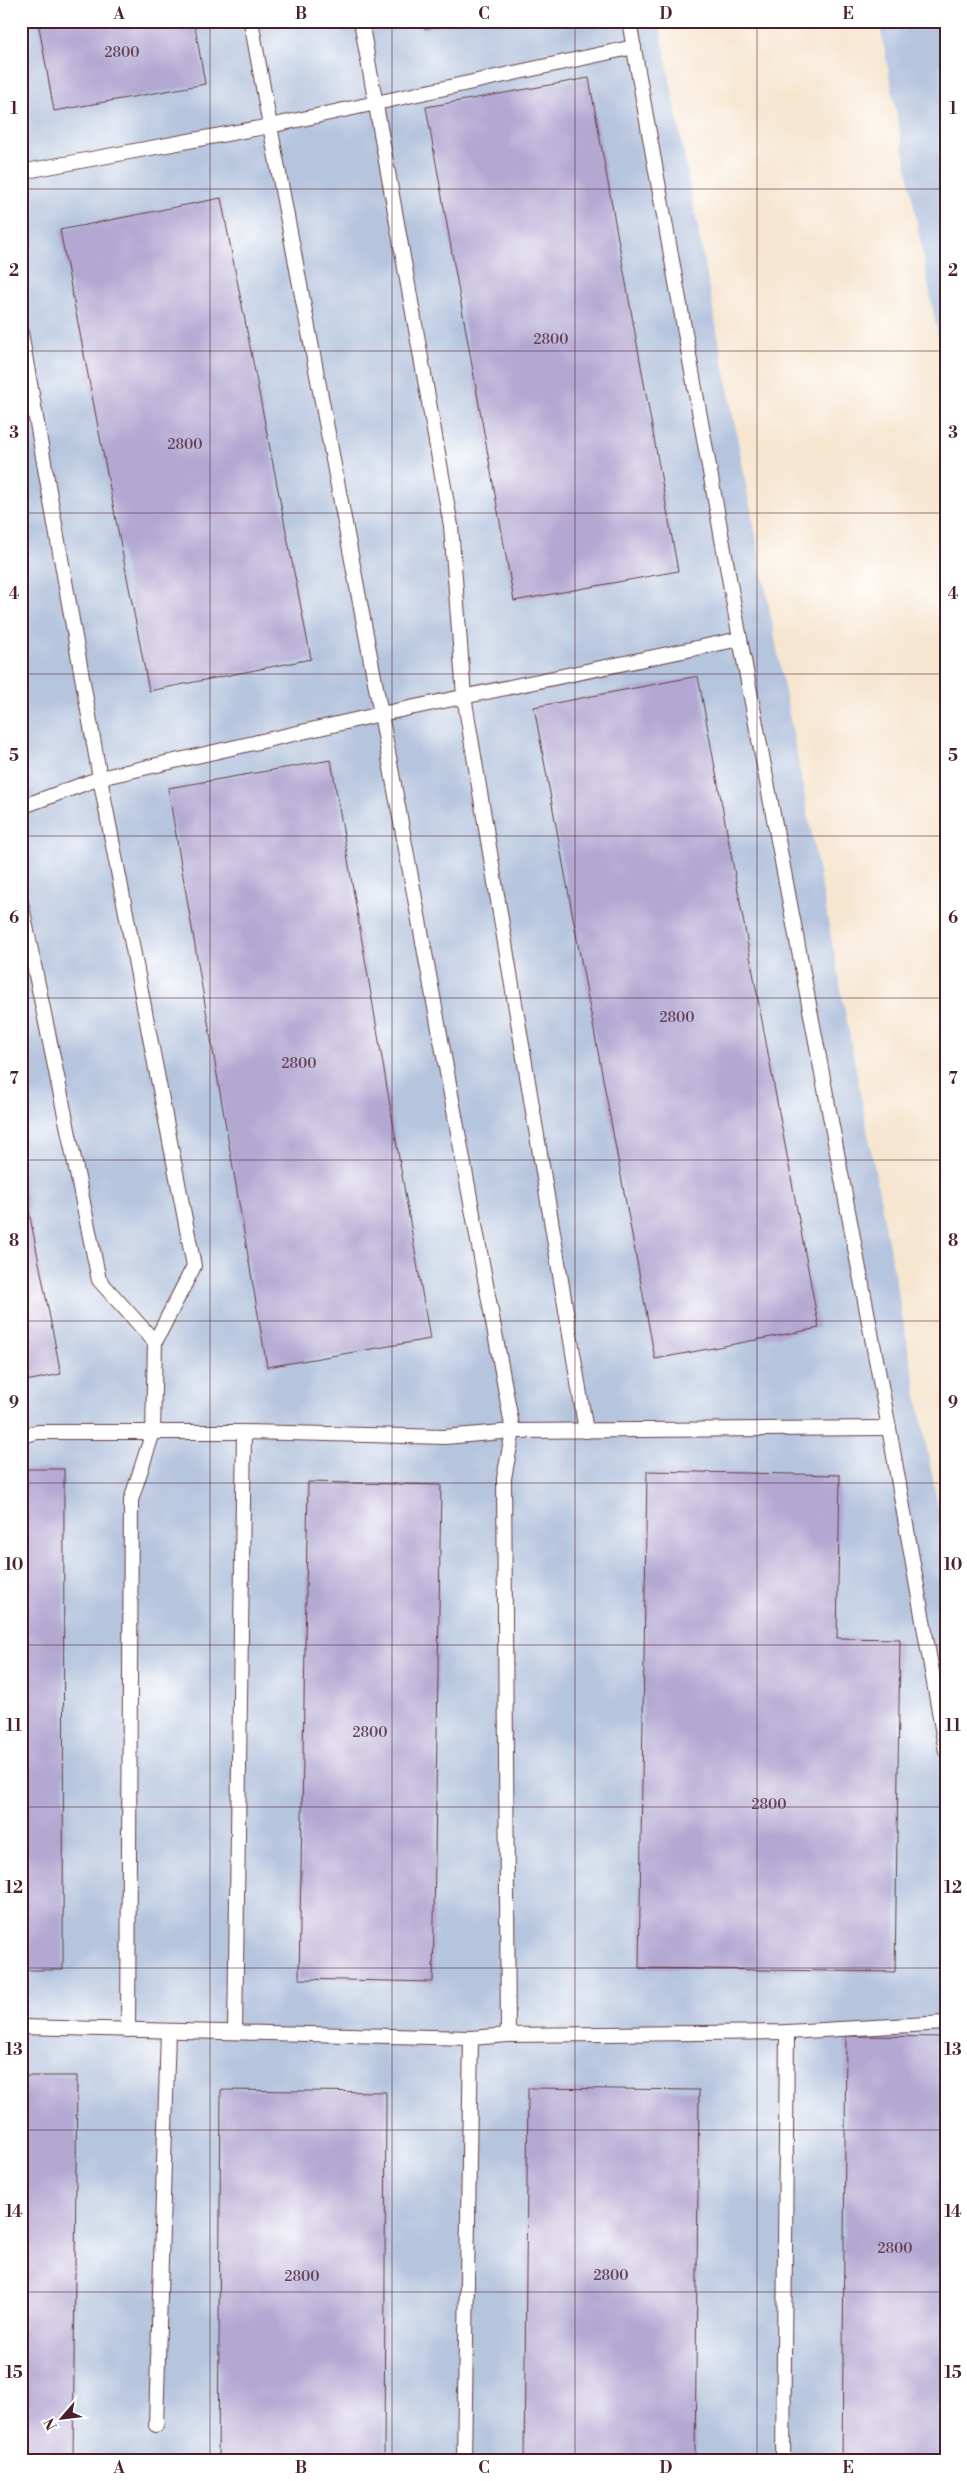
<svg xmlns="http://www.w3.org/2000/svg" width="967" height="2481" font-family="'Libre Bodoni',serif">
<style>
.industrial{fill:#b6c5de}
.building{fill:#b3a8d2}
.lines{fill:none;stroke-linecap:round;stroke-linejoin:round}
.service-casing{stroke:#643d44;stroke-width:16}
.service{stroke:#fff;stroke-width:14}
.grid{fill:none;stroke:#4a1f2b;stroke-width:1;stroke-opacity:0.55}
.labels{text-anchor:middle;stroke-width:4;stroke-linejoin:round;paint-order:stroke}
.number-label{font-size:14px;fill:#644155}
.neatline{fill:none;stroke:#4a1f2b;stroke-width:2}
.grid-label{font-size:16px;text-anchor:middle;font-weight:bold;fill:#4a1f2b}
</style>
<rect width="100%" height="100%" fill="#fff"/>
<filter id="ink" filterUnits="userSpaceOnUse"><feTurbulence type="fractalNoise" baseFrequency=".02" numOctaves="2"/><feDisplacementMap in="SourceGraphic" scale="10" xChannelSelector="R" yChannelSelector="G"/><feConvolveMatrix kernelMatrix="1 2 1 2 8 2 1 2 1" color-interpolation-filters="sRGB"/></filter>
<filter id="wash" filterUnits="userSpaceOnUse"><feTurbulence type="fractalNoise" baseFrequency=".0096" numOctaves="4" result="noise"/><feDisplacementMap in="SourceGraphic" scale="20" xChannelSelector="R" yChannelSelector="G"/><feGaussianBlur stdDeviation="1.12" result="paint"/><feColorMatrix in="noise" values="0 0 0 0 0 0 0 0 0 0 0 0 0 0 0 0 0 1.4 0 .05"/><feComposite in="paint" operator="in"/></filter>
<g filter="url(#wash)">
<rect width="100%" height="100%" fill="#f6e5cf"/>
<g class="industrial">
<polygon points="21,21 659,21 946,1549 946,2460 21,2460"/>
<polygon points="879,21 946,21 946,381 910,185"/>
</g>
<g id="blocks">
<g class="building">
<polygon points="38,21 194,21 205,84 54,111"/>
<polygon points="423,21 464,21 464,22 425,29"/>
<polygon points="589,78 678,571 514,601 426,107"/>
<polygon points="221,198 311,659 149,691 60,230"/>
<polygon points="698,676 819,1328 655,1359 534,707"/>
<polygon points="331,760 430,1339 267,1367 168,788"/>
<polygon points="21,1171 61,1374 21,1382"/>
<polygon points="21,1469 64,1469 63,1970 21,1970"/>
<polygon points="647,1471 840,1475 837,1638 900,1639 895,1972 639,1968"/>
<polygon points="308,1482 441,1485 433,1982 299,1979"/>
<polygon points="846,2036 946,2037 946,2460 842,2460"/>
<polygon points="21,2076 77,2076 73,2460 21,2460"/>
<polygon points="528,2088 699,2090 695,2460 524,2460"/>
<polygon points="221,2090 386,2092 384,2460 218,2460"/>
</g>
</g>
</g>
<g filter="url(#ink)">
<use href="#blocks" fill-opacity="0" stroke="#643d44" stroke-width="1"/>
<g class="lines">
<defs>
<g id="service">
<polyline points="361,21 451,526 464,696 586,1431"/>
<polyline points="629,21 740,639 889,1428 946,1751"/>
<polyline points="21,172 270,126 251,21"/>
<polyline points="21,333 100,778 381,714 740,639"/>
<polyline points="21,807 100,778 194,1266 155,1342"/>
<polyline points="21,902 99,1280 155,1342 153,1432 244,1432 445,1437 513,1431 889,1428"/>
<polyline points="21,1436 38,1432 153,1432 131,1500 128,2030"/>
<polyline points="21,2027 471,2038 508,2035 787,2032 946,2023"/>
<polyline points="235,2032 244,1432"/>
<polyline points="508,2035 504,1478 513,1431 381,714 270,126 634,47"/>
<polyline points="156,2425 168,2031"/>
<polyline points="464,2460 471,2038"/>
<polyline points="783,2460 787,2032"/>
</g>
</defs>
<use href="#service" class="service-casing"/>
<use href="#service" class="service"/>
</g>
</g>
<path class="grid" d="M210 21V2460M392 21V2460M575 21V2460M757 21V2460M21 189H946M21 351H946M21 513H946M21 674H946M21 836H946M21 998H946M21 1160H946M21 1321H946M21 1483H946M21 1645H946M21 1807H946M21 1968H946M21 2130H946M21 2292H946"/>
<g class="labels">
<g class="number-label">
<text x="122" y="57">2800</text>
<text x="551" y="344">2800</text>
<text x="185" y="449">2800</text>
<text x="677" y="1022">2800</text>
<text x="299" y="1068">2800</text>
<text x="370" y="1737">2800</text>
<text x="769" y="1809">2800</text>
<text x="895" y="2253">2800</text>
<text x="611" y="2280">2800</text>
<text x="302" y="2281">2800</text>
</g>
</g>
<rect width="967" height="2481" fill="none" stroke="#fff" stroke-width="55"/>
<g transform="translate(62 2418) rotate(242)" stroke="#ffffff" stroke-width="4" paint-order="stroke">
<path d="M0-4L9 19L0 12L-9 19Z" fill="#4a1f2b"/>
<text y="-8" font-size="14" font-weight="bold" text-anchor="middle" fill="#4a1f2b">N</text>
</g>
<rect x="28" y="28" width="912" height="2426" class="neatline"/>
<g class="grid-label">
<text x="119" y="19">A</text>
<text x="301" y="19">B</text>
<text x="484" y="19">C</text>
<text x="666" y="19">D</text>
<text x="848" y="19">E</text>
<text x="14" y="114">1</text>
<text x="953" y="114">1</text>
<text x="14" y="276">2</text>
<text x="953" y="276">2</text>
<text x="14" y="438">3</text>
<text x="953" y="438">3</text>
<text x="14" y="599">4</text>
<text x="953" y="599">4</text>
<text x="14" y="761">5</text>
<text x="953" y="761">5</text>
<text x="14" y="923">6</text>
<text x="953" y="923">6</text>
<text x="14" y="1084">7</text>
<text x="953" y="1084">7</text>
<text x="14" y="1246">8</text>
<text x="953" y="1246">8</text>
<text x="14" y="1408">9</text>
<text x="953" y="1408">9</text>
<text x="14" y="1570">10</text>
<text x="953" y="1570">10</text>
<text x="14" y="1731">11</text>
<text x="953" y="1731">11</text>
<text x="14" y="1893">12</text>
<text x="953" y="1893">12</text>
<text x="14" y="2055">13</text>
<text x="953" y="2055">13</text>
<text x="14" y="2217">14</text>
<text x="953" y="2217">14</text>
<text x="14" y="2378">15</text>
<text x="953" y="2378">15</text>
<text x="119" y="2473">A</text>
<text x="301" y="2473">B</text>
<text x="484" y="2473">C</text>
<text x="666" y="2473">D</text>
<text x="848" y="2473">E</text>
</g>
</svg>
